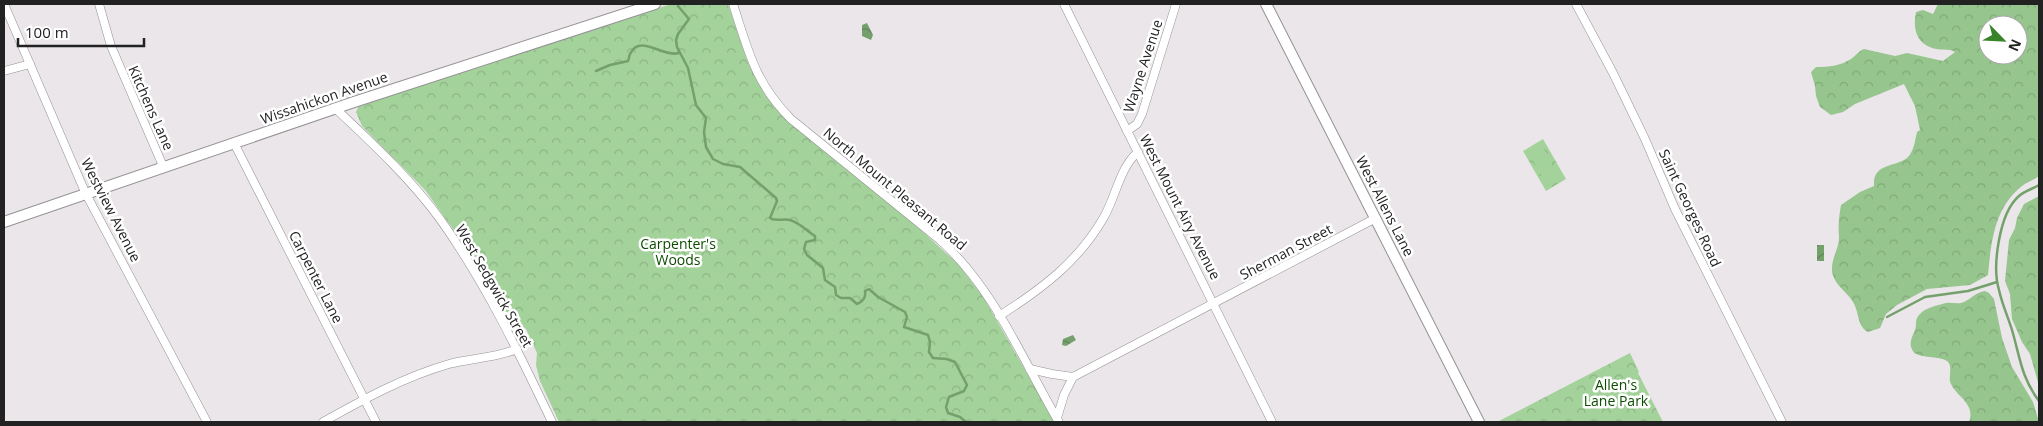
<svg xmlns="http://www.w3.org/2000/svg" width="2043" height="426" font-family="'Open Sans',sans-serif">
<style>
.forest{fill:url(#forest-crowns);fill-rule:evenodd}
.park{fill:url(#park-crowns)}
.garden{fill:#a4d29b}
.water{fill:url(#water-waves)}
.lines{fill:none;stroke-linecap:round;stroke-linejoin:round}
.stream{stroke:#74a16b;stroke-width:2.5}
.minor-casing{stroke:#959295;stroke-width:9}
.tertiary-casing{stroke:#959295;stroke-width:12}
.minor{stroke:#fff;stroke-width:8}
.tertiary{stroke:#fff;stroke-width:10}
.labels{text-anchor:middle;stroke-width:5;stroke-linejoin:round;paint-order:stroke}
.street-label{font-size:14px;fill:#232223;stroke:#fff}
.park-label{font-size:14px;fill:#0d4c00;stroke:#fff}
</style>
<defs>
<pattern id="forest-crowns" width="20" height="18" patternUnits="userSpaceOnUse" patternTransform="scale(1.25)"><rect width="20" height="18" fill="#96c58d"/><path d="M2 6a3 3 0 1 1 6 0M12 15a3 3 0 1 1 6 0" fill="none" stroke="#81a979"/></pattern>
<pattern id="park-crowns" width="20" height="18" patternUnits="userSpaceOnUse" patternTransform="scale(1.25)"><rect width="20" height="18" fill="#a4d29b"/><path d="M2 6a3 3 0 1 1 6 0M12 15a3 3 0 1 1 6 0" fill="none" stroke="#8db485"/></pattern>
<pattern id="water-waves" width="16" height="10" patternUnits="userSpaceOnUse" patternTransform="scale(1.25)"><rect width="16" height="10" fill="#74a16b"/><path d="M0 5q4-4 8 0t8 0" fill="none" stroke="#5f8358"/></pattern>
</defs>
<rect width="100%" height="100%" fill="#eae6e9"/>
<g class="forest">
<path d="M1938 4H2039V176C2034 180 2027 182 2022 186 1994 208 1991 243 1988 275L1970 285 1927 289 1897 305 1886 314 1880 328 1868 332C1858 327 1859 315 1855 306 1851 295 1839 289 1834 278 1827 263 1840 250 1839 236 1838 226 1839 216 1841 205L1860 192 1874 186C1872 163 1896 167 1907 158 1914 152 1915 140 1917 132L1920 130 1915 106 1904 84 1855 104 1843 112 1831 115 1820 107 1816 96 1815 86 1811 72 1816 67C1829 67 1840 66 1851 59 1856 56 1858 51 1864 49L1895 56 1907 53 1943 61 1955 52C1948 48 1940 51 1932 48 1915 42 1913 27 1916 12L1923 10 1933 14ZM1988 25H2018V55H1988Z"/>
<polygon points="2039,196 2039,386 2030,354 2022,342 2012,319 2010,294 2005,281 2009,240 2015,228 2017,218 2024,204"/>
<path d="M1985 291 1989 293 1994 299 2002 338 2012 367 2033 402 2039 422H1969C1976 404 1957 397 1951 384 1947 377 1955 364 1945 360 1937 356 1916 358 1913 351 1908 344 1912 337 1915 330 1916 327 1916 325 1916 322 1918 309 1935 306 1946 303 1951 302 1956 304 1961 303 1971 300 1975 292 1985 291Z"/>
</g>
<g class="park">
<polygon points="671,4 728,4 748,63 765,95 785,119 911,221 958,264 984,298 1055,422 559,422 540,381 536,365 537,353 526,329 501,308 461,240 425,190 362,126 356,112 359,105"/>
<polygon points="1543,139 1566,179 1546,191 1523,151"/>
<polygon points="1630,353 1639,372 1638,373 1663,422 1497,422"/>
</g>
<polygon class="garden" points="1543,148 1557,174 1544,180 1530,155"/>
<g class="water">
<polygon points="867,23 873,35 871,40 862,36 862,25"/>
<rect x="1817" y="245" width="7" height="16"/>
<polygon points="1073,335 1076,340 1066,346 1062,345 1063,339"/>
</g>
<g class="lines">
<g class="stream">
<path d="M678 6 689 19 678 34 676 40 677 47 688 68 696 105 706 118 704 132 706 147 713 159 723 164 740 167 776 198 777 201 770 218C776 222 783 218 790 220 800 223 807 231 815 236V240L806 242 804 249 807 255 823 268 825 280 835 287 836 295 841 298H850L857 304C863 301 866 298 865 291L869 289 878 297 905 312 907 317 904 327 928 335 930 342 929 352 933 358 947 359 955 362 967 385 964 391 949 397 946 407 948 413 960 417 966 422"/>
<path d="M596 71 610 65 628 61C629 59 629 56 630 54 640 33 663 58 679 53"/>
<path d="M2039 185C2033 189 2024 191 2019 196 1999 213 1992 267 1999 290 2002 304 2008 317 2012 330 2020 357 2021 377 2039 401"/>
<polyline points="1887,317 1925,297 1968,291 1997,282"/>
</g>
<defs>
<g id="minor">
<polyline points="4,4 85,192 207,422"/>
<polyline points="99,4 111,46 163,166"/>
<path d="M733 4C748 50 755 83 791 119L940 240C994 288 1023 361 1059 422"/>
<polyline points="1064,4 1272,422"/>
<polyline points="1576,4 1613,73 1645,139 1675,209 1782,422"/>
<polyline points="4,71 30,64"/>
<path d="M335 108C372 143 410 178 440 219 485 282 519 353 552 422"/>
<polyline points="1127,131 1137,124 1142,114 1176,4"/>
<polyline points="234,143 376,422"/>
<path d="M999 316C1042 289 1079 261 1104 217 1116 196 1120 167 1138 152"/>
<polyline points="1030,369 1052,374 1073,377 1376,218"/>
<polyline points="1057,418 1064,395 1073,377"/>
<path d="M323 422C364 399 404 377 449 364 472 358 496 358 517 349"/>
</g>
<g id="tertiary">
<polyline points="1266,4 1479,422"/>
<polyline points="4,222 354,102 655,4"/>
</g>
</defs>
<use href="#minor" class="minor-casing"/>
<use href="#tertiary" class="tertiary-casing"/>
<use href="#minor" class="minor"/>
<use href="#tertiary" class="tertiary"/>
</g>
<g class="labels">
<g class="street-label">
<text transform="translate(1143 66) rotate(-72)" y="5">Wayne Avenue</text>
<text transform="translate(324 98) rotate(-19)" y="5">Wissahickon Avenue</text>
<text transform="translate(151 108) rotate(66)" y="5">Kitchens Lane</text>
<text transform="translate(895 189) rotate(40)" y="5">North Mount Pleasant Road</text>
<text transform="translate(1385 206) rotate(63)" y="5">West Allens Lane</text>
<text transform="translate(1180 207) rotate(63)" y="5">West Mount Airy Avenue</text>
<text transform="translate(1690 208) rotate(65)" y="5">Saint Georges Road</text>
<text transform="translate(111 210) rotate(63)" y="5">Westview Avenue</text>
<text transform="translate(1286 252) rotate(-28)" y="5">Sherman Street</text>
<text transform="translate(316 277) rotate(63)" y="5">Carpenter Lane</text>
<text transform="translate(494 286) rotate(60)" y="5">West Sedgwick Street</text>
</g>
<g class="park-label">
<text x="678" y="249">Carpenter's<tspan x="678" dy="16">Woods</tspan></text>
<text x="1616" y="390">Allen's<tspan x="1616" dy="16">Lane Park</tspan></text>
</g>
</g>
<rect width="2043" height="426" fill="none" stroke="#232223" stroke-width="10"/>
<g transform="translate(2003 40) rotate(114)"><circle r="24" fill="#ffffff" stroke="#a7a7a7"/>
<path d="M0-4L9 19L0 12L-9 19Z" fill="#39832b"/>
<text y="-8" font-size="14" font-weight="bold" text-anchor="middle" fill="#232223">N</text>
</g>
<path d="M18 38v8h126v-8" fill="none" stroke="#232223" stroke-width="2.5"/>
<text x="25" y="38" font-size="15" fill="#232223" stroke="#ffffff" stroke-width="4" paint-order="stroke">100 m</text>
</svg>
